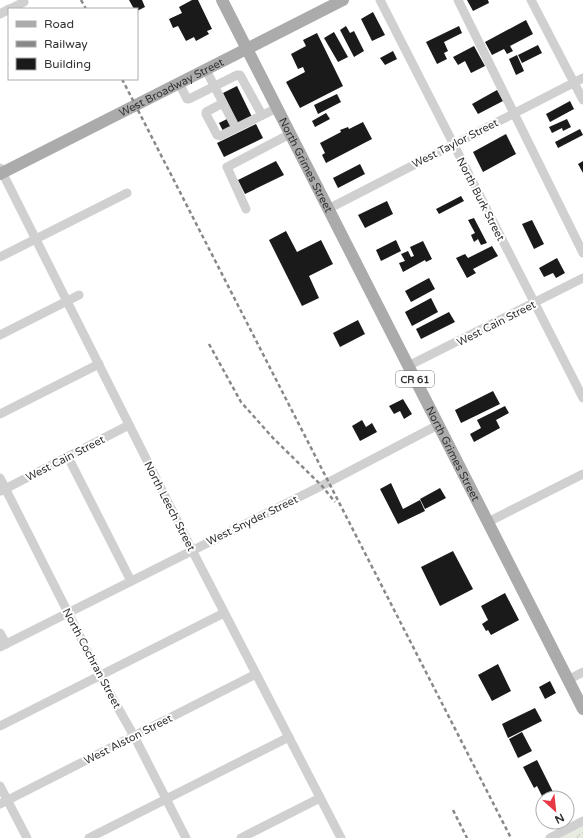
<svg xmlns="http://www.w3.org/2000/svg" width="583" height="838" font-family="'Varela Round',sans-serif">
<style>
.green{fill:#e6ecdf}
.building{fill:#1a1a1a}
.lines{fill:none;stroke-linecap:round;stroke-linejoin:round}
.path{stroke:#cdcdcd;stroke-width:1.5;stroke-dasharray:2 2;stroke-linecap:butt}
.minor{stroke:#d0d0d0;stroke-width:9}
.major{stroke:#ababab;stroke-width:12}
.rail{stroke:#888;stroke-width:2.5;stroke-dasharray:4 3;stroke-linecap:butt}
.labels{text-anchor:middle;stroke-width:4;stroke-linejoin:round;paint-order:stroke}
.shield{fill:#fff;stroke:#707070;stroke-width:1}
.shield-label{font-size:10px;font-weight:bold;fill:#333}
.street-label{font-size:11px;fill:#333;stroke:#fff}
</style>
<rect width="100%" height="100%" fill="#fff"/>
<polygon class="green" points="583,826 583,838 560,838"/>
<g class="building">
<polygon points="129,0 142,0 145,7 137,11 137,9 134,9"/>
<polygon points="192,0 198,0 212,29 207,31 209,34 196,41 194,37 186,41 178,26 173,28 169,19 182,13 179,7"/>
<polygon points="467,0 488,0 489,3 473,11"/>
<polygon points="373,12 385,35 372,41 361,19"/>
<polygon points="526,20 533,34 510,46 513,51 507,54 504,49 492,55 485,42"/>
<polygon points="346,26 350,33 354,31 364,51 354,57 340,30"/>
<polygon points="459,26 462,33 444,42 448,51 444,53 447,59 437,64 426,42"/>
<polygon points="334,32 348,57 338,62 324,38"/>
<polygon points="317,33 343,86 300,108 286,82 305,72 303,67 298,69 291,54 306,46 303,40"/>
<polygon points="538,45 542,53 522,63 518,55"/>
<polygon points="474,46 485,66 471,73 465,61 458,65 453,57"/>
<polygon points="393,51 397,59 385,65 380,58"/>
<polygon points="517,55 524,71 516,75 509,59"/>
<polygon points="237,86 252,117 238,124 223,93"/>
<polygon points="497,90 503,101 478,114 472,104"/>
<polygon points="337,94 341,102 318,114 314,105"/>
<polygon points="570,101 574,109 550,122 546,114"/>
<polygon points="326,113 330,119 315,127 312,121"/>
<polygon points="227,119 231,127 223,131 219,123"/>
<polygon points="567,119 571,127 563,131 562,128 552,133 549,127"/>
<polygon points="363,122 372,139 326,163 322,155 325,153 320,143 341,132 340,130 348,127 349,129"/>
<polygon points="256,124 263,138 224,157 217,143"/>
<polygon points="580,129 583,135 558,148 555,142"/>
<polygon points="506,134 516,154 483,172 473,152"/>
<polygon points="276,161 284,175 245,194 238,180"/>
<polygon points="583,161 583,173 578,164"/>
<polygon points="360,164 365,174 338,188 333,178"/>
<polygon points="461,196 464,201 439,214 436,209"/>
<polygon points="387,201 393,214 365,228 358,215"/>
<polygon points="474,218 487,243 481,245 478,239 474,242 471,235 475,233 468,220"/>
<polygon points="532,220 544,244 534,249 522,224"/>
<polygon points="286,231 297,252 321,240 333,264 309,276 319,298 302,306 269,240"/>
<polygon points="396,240 401,251 381,261 376,250"/>
<polygon points="423,241 432,259 426,262 425,260 403,272 399,263 405,261 401,254 408,251 411,257 414,256 410,247"/>
<polygon points="492,246 498,256 473,269 476,273 467,278 456,258 465,254 468,258"/>
<polygon points="557,258 565,273 556,278 553,273 544,277 539,268"/>
<polygon points="429,278 435,289 411,302 405,291"/>
<polygon points="431,298 438,312 412,326 405,312"/>
<polygon points="449,312 455,322 421,339 416,329"/>
<polygon points="358,320 365,334 340,347 333,333"/>
<polygon points="493,391 500,404 461,423 455,410"/>
<polygon points="403,399 412,414 404,419 400,411 394,414 389,406"/>
<polygon points="505,406 509,413 496,420 500,428 474,442 470,434 481,428 477,420"/>
<polygon points="362,420 366,427 372,423 377,432 360,441 352,426"/>
<polygon points="391,483 403,509 420,500 425,511 398,524 380,489"/>
<polygon points="440,488 446,498 425,509 420,499"/>
<polygon points="453,551 473,589 440,606 421,567"/>
<polygon points="505,593 519,620 491,635 488,630 486,631 482,624 488,620 481,606"/>
<polygon points="498,664 511,691 492,701 478,675"/>
<polygon points="550,681 556,693 545,699 539,687"/>
<polygon points="535,708 542,721 508,738 502,724"/>
<polygon points="522,732 532,751 518,758 509,739"/>
<polygon points="537,760 554,794 546,798 543,798 537,786 534,788 523,767"/>
</g>
<g class="lines">
<polyline class="path" points="578,838 577,836 583,833"/>
<g class="minor">
<polyline points="380,0 583,398"/>
<polyline points="458,0 583,253"/>
<polyline points="531,0 583,100"/>
<polyline points="10,9 24,2"/>
<polyline points="0,14 9,9"/>
<polyline points="206,70 236,128 220,136 217,135 206,114 206,112 223,103"/>
<polyline points="179,83 187,99 189,99 237,75 240,75 262,115"/>
<polyline points="236,128 277,108"/>
<polyline points="0,168 192,550 341,838"/>
<polyline points="246,209 227,167 290,134"/>
<polyline points="328,209 583,78"/>
<polyline points="0,257 127,193"/>
<polyline points="0,335 79,295"/>
<polyline points="408,366 583,278"/>
<polyline points="0,414 99,364"/>
<polyline points="68,457 131,581"/>
<polyline points="0,478 100,676 134,736 186,838"/>
<polyline points="1,491 129,425"/>
<polyline points="488,522 583,474"/>
<polyline points="0,633 6,644"/>
<polyline points="0,647 329,482 438,425"/>
<polyline points="568,680 583,672"/>
<polyline points="0,726 224,613"/>
<polyline points="0,786 27,838"/>
<polyline points="0,804 256,674"/>
<polyline points="89,838 289,737"/>
<polyline points="241,838 320,798"/>
<polyline points="550,838 583,821"/>
</g>
<g class="major">
<path id="s1" d="M222 0 583 709"/>
<path id="s2" d="M0 174 343 0"/>
</g>
<g class="rail">
<polyline points="81,0 86,9"/>
<polyline points="122,79 511,838"/>
<polyline points="209,344 241,402 273,438 322,486 335,502"/>
<polyline points="453,810 467,838"/>
</g>
</g>
<g class="labels">
<rect class="shield" x="396" y="371" width="38" height="16" rx="3"/>
<g class="shield-label">
<text x="415" y="383">CR 61</text>
</g>
<g class="street-label">
<text dy="4" stroke="none"><textPath href="#s2" startOffset="192">West Broadway Street</textPath></text>
<text transform="translate(455 143) rotate(-27)" y="4">West Taylor Street</text>
<text dy="4" stroke="none"><textPath href="#s1" startOffset="185">North Grimes Street</textPath></text>
<text transform="translate(481 199) rotate(63)" y="4">North Burk Street</text>
<text transform="translate(496 323) rotate(-27)" y="4">West Cain Street</text>
<text dy="4" stroke="none"><textPath href="#s1" startOffset="509">North Grimes Street</textPath></text>
<text transform="translate(65 458) rotate(-27)" y="4">West Cain Street</text>
<text transform="translate(170 506) rotate(63)" y="4">North Leech Street</text>
<text transform="translate(252 520) rotate(-26)" y="4">West Snyder Street</text>
<text transform="translate(92 658) rotate(62)" y="4">North Cochran Street</text>
<text transform="translate(128 739) rotate(-27)" y="4">West Alston Street</text>
</g>
</g>
<rect x="8" y="8" width="130" height="72" fill="#ffffff" stroke="#adadad"/>
<rect x="16" y="21" width="20" height="6" fill="#ababab" stroke="#adadad"/>
<text x="44" y="28" font-size="12" fill="#333333">Road</text>
<rect x="16" y="41" width="20" height="6" fill="#888888" stroke="#adadad"/>
<text x="44" y="48" font-size="12" fill="#333333">Railway</text>
<rect x="16" y="58" width="20" height="12" fill="#1a1a1a" stroke="#adadad"/>
<text x="44" y="68" font-size="12" fill="#333333">Building</text>
<g transform="translate(555 810) rotate(153)"><circle r="19" fill="#ffffff" stroke="#adadad"/>
<path d="M0-3L7 15L0 10L-7 15Z" fill="#e63946"/>
<text y="-6" font-size="11" font-weight="bold" text-anchor="middle" fill="#333333">N</text>
</g>
</svg>
